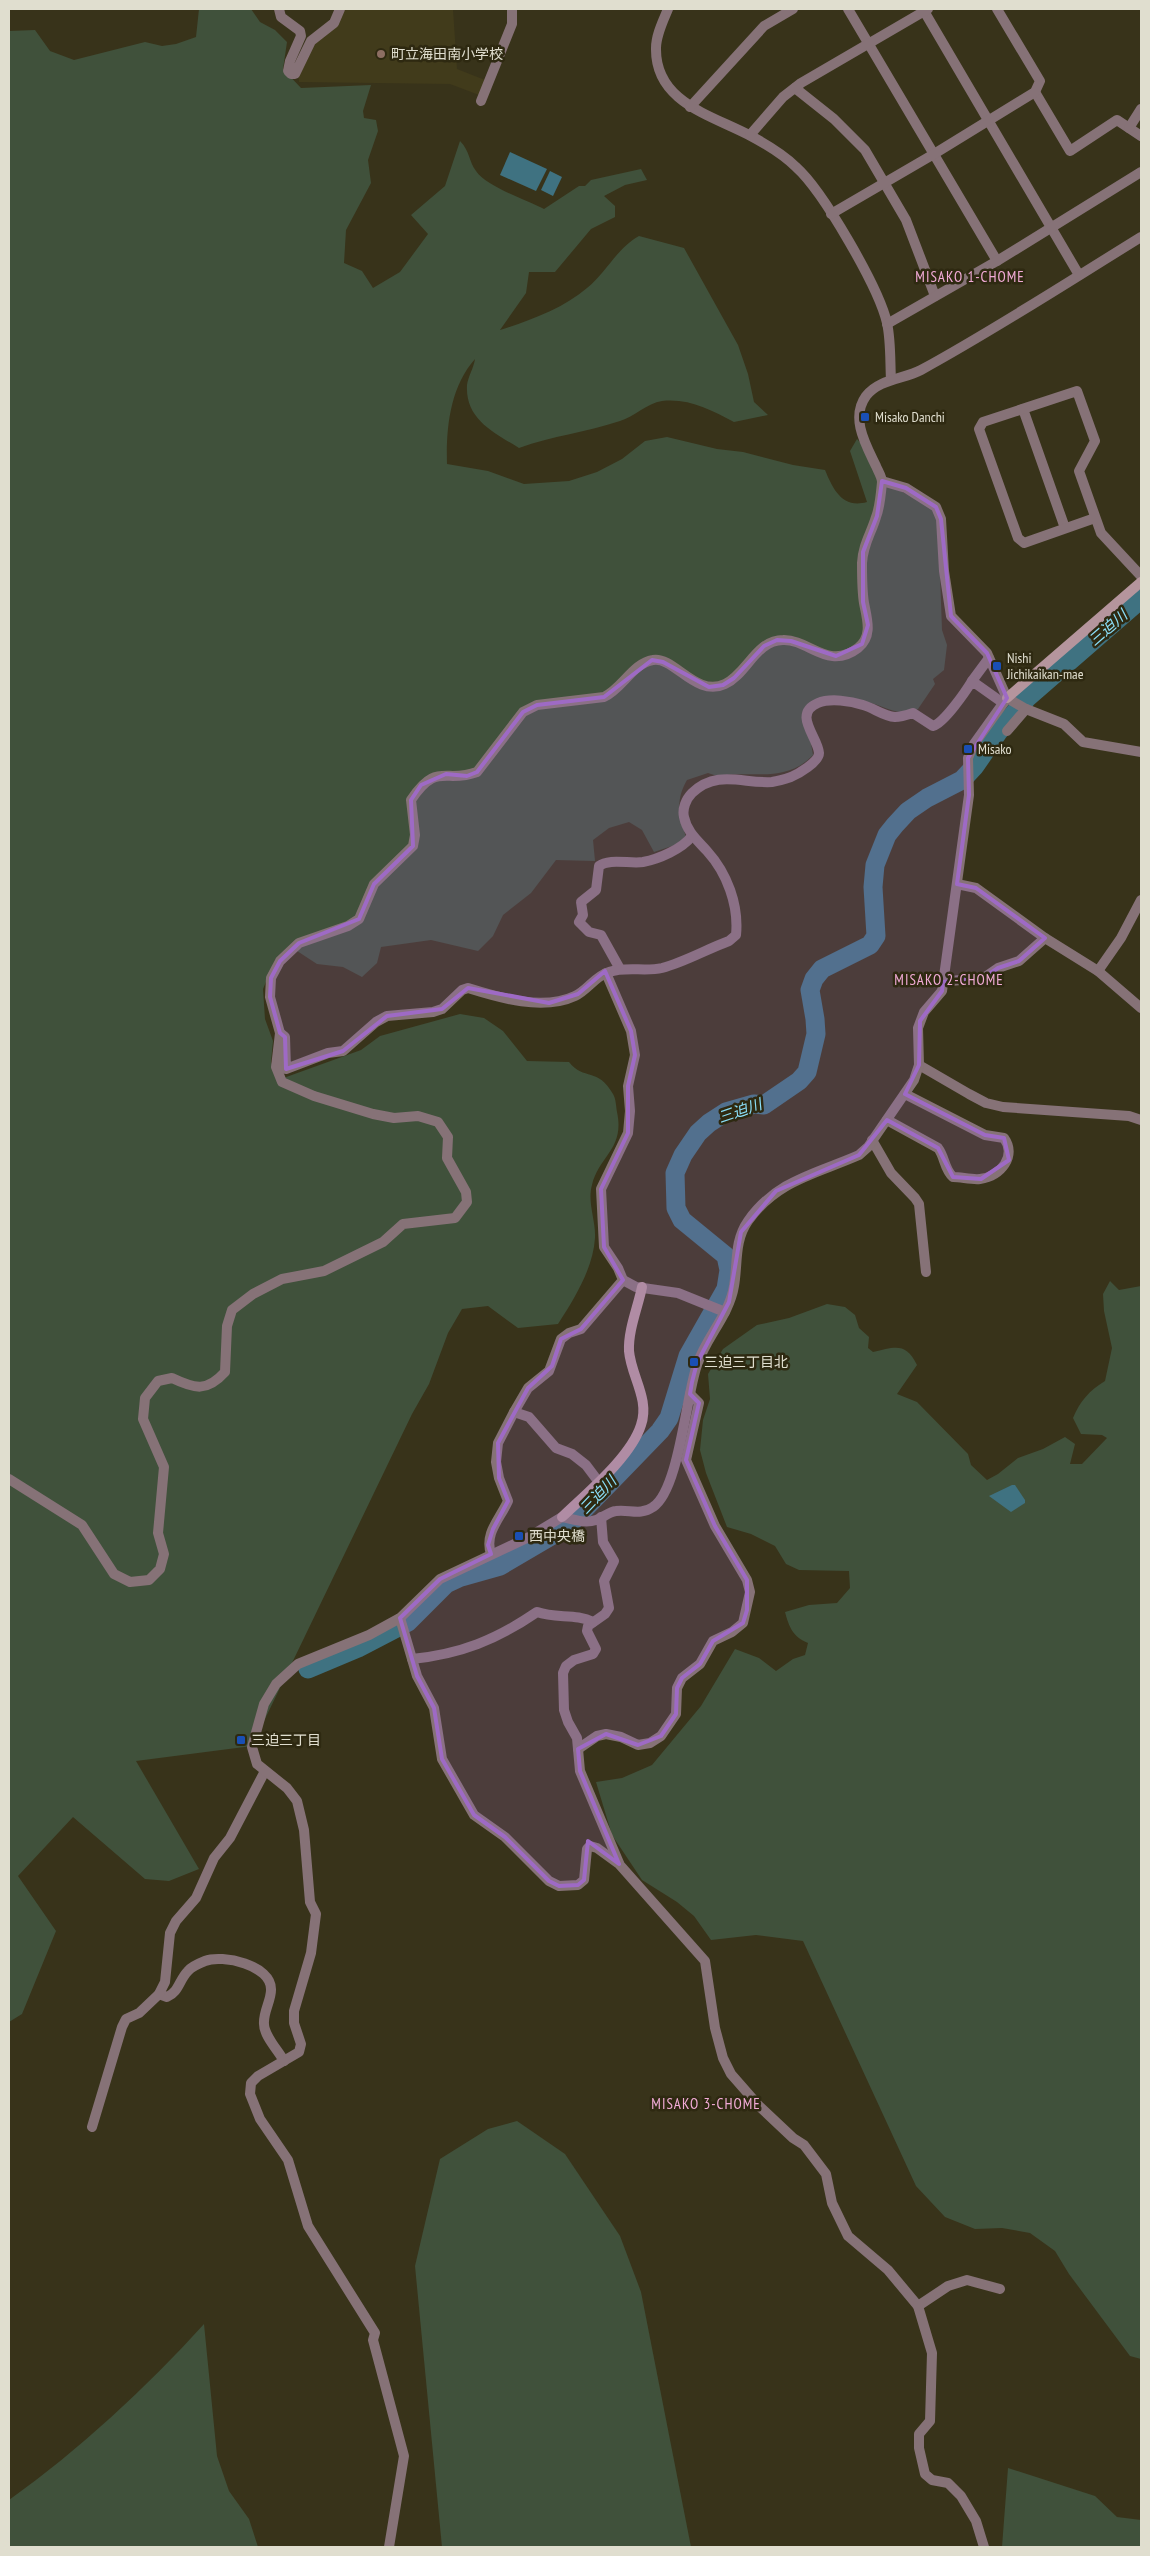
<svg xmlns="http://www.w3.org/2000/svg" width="1150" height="2556" font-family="'PT Sans Narrow','Noto Sans JP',sans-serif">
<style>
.built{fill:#413b1b}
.green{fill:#40513b}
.water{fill:#3f7281}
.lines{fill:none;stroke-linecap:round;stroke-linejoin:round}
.river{stroke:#3f7281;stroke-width:19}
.street{stroke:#867277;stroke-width:10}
.secondary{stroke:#b5959d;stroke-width:10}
.marked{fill:#9e6ac5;fill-opacity:0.2;stroke:#9e6ac5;stroke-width:4;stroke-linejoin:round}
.education-dot{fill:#8d6e63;stroke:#2e2911;stroke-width:2}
.transit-dot{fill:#1a4fb4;stroke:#2e2911;stroke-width:2}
.labels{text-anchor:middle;stroke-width:5;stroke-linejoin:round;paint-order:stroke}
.poi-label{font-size:14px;fill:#e0decf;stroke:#2e2911;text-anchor:start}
.neighbourhood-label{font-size:15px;letter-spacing:1px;fill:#f2abd7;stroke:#2e2911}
.water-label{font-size:15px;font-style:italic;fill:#8be0fa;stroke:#2e2911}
</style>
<rect width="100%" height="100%" fill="#38331a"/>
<polygon class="built" points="344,9 453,9 457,69 485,80 479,95 450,84 299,82 298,73 311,47"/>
<g class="green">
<path d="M199 9H251L260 22 275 30 287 42 283 69 301 88 371 85 363 111 364 118 376 120 378 131 368 160 371 183 346 230 344 263 362 271 373 288 400 272 428 234 411 215 445 186 460 141C470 151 469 162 476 171 487 187 527 200 544 209L579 186H585L591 180 641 169 647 180 625 185 604 196 615 206V217L591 229 555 272H529L526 293 500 330C529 321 564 308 587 288 607 272 616 249 639 236L684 248 738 345 748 374 754 402 768 415 734 422C711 410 689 398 662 401 647 403 634 417 620 421 587 432 552 436 519 448 495 433 465 420 467 385 468 377 474 367 475 359 450 387 446 428 447 464L488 471 524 484 569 481 597 472 622 459 645 441 667 437 717 449 743 452 793 465 825 470C833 489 842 509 867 502L850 451 857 439 863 445 880 481 929 505 938 519 942 630 947 645 944 670 933 679 935 684 918 709C896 719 880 702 860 701 843 700 822 706 805 708L813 755C785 784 753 770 717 776L708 773 687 780C675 801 679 815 686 837L675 845 654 852 642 830 629 822 609 828 593 840 595 861 556 860 531 893 503 915 493 936 478 951 431 940 381 947 377 963 362 977 343 967 317 964 291 947 275 960 263 989 265 1019 273 1041 271 1062 278 1080 361 1050 380 1036 460 1014 484 1018 503 1031 527 1061 569 1062C584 1081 598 1067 613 1094 616 1099 616 1106 617 1112 625 1149 599 1156 592 1185 587 1202 596 1221 595 1238 593 1269 574 1299 558 1324L518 1328 488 1306 462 1309 448 1333 429 1384 412 1414 252 1746 136 1761 199 1869 169 1881 145 1879 73 1817 18 1876 56 1931 22 2014 9 2022V31L35 30 50 51 74 60 145 42 162 46 176 44 196 37Z"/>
<path d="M1110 1281 1119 1290 1141 1286V2359L1130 2356 1069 2274 1055 2251 1030 2233 1002 2228 975 2229 945 2217 916 2186 803 1941 756 1935 711 1940 694 1916 677 1902 642 1880 612 1835 596 1782 622 1778 652 1765 701 1706 735 1649 759 1658 776 1671 793 1659 805 1655 808 1643C793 1637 789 1627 785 1612L809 1605 837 1603 850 1588 849 1571 799 1570 786 1564 775 1546 751 1534 727 1527 706 1473 700 1450 703 1420 710 1399 708 1374 723 1349 757 1325 789 1318 827 1304 845 1307 855 1315 859 1328 869 1337 868 1348 873 1352C895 1347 906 1342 917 1365L897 1394 917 1402 968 1454 971 1465 987 1480 998 1474 1018 1458 1043 1449 1065 1437 1075 1444 1070 1464H1082L1107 1438 1102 1435 1081 1434 1073 1418C1080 1401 1089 1391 1105 1381L1112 1348 1104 1311 1103 1294Z"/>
<polygon points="517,2121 565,2154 620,2236 641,2292 691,2547 442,2547 415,2266 440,2159 488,2129"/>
<path d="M204 2324 217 2456 229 2491 249 2519 258 2547H9V2500C80 2449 145 2389 204 2324Z"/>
<polygon points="1008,2468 1095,2496 1117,2517 1141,2520 1141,2547 1002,2547"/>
</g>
<g class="water">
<polygon points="510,152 547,169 536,191 500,175"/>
<polygon points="550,171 562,177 553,196 541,190"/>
<polygon points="1012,1485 1015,1485 1025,1500 1025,1503 1011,1512 989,1496"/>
</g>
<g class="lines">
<polyline class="river" points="308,1669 358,1648 408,1622 446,1584 461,1577 500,1566 568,1526 660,1431 669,1418 688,1356 726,1289 729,1270 726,1256 682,1220 676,1208 675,1173 683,1155 698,1133 709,1123 726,1112 754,1104 764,1105 799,1081 807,1072 816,1034 815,1019 810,990 814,979 822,969 870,945 876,936 873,887 875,865 887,835 895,825 908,811 927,798 962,780 975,766 999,731 1027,698 1141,599"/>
<g class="street">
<polyline points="279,9 281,17 300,31 301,36 290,61 288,71 291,74 295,74 311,41 334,23 340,9"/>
<path d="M668 9C663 21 656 35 656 48 655 102 711 115 749 135 766 144 783 154 796 167 823 191 879 288 887 323 891 341 890 362 891 380"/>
<polyline points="848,9 997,261"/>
<polyline points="924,11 1079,275"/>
<polyline points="795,88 834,119 865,150 906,220 935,296"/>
<polyline points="1035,92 1070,151 1117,120 1141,136"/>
<polyline points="481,101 512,24 512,9"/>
<polyline points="690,107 764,26 793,9"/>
<polyline points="1129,128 1141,109"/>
<polyline points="750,135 783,97 801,83 928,9"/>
<polyline points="831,214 934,154 1035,92 1040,81 997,9"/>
<polyline points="887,324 997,261 1141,172"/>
<polyline points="1023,409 1065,528"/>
<polyline points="882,481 906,488 936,507 941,519 944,571 951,616 987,653 1007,698 1026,709 1064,724 1083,742 1141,752"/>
<polyline points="1095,518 1024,543 1018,538 979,429 983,422 1077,391 1095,441 1079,471 1101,533 1141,576"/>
<polyline points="972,681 989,658"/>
<polyline points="1007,731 1026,709"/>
<polyline points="957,884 976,888 1045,938"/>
<path d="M620 969 601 935 589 932 579 922 583 915 581 902 596 890 599 866C609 858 630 864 643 862 659 859 682 849 692 836"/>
<polyline points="1098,971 1121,938 1141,900"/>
<polyline points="943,982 985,977 998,968 1019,961 1045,938 1098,971 1141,1008"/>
<path d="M280 1033 285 1037 286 1069 328 1053 343 1051 376 1022 387 1016 433 1012 442 1009 462 990 468 988C500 998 543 1011 575 996 588 990 595 976 609 972 626 966 645 972 662 968 685 962 707 949 729 941L736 935C739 905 727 873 707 851 697 840 687 832 684 817 682 809 686 799 692 793 717 769 744 784 772 782 778 781 785 779 791 777 798 774 819 762 819 753 818 737 792 714 818 703 830 698 851 701 863 705 874 708 883 716 895 717 901 717 907 715 913 713L933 726C944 723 966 691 972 681L1003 703"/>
<polyline points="919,1065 969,1094 986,1103 1003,1107 1129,1116 1141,1120"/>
<path d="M887 1120 938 1148C945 1157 944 1169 953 1177 961 1177 972 1180 980 1179 1001 1176 1017 1156 1004 1138L985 1135 905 1094"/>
<polyline points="872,1140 891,1173 915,1198 919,1204 926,1272"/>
<polyline points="623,1280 636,1287 678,1293 725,1312"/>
<polyline points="514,1412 529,1417 556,1448 572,1454 586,1465 598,1481"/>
<path d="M9 1479 82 1525 114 1574 130 1582 149 1580 160 1569 164 1554 158 1533 164 1467 143 1419 145 1398 158 1381 172 1378C195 1389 207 1392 225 1372L227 1326 232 1310 253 1294 282 1279 324 1271 383 1242 403 1224 455 1218 467 1202 466 1192 447 1158 448 1137 438 1122 418 1116 394 1118 373 1114 314 1096 282 1082 276 1067 280 1033 270 997 271 978 280 961 299 943 348 926 359 919 374 884 413 846 415 835 411 800C437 761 445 784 477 772L523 712 537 705 604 697C622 689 633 663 653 660 674 656 696 698 725 684 747 674 756 640 783 640 809 639 828 671 858 648 873 636 867 619 864 603 862 591 862 576 862 563 863 544 871 534 876 517 880 507 881 493 882 482 882 477 878 471 876 466 866 445 850 418 866 396 879 379 904 379 921 370 996 329 1068 282 1141 237"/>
<polyline points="601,1517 603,1542 614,1561 604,1581 609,1608 605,1614 588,1626 587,1631 596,1649 593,1654 574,1660 566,1666 563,1673 564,1710 568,1722 577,1738 580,1771 619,1863"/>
<path d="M491 1554C484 1533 500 1519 508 1501L499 1478 496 1462 498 1443 514 1412 528 1388 549 1371 561 1339 569 1333 581 1329 623 1280 618 1268 604 1247 601 1189 628 1133 630 1111 628 1086 635 1055 631 1031 606 973"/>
<polyline points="400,1618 417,1676 434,1708 442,1759 474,1815 505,1837 549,1881 559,1886 578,1885 584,1880 587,1849 590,1846 597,1848 619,1864 705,1961 715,2028 723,2058 731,2074 759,2106 793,2138 804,2145 826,2174 832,2203 848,2236 888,2270 918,2306 932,2353 930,2421 919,2434 919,2448 925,2474 932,2480 948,2483 961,2496 976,2521 984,2547"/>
<path d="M412 1659C461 1654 496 1640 537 1612 556 1619 576 1613 593 1622"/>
<polyline points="578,1749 597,1736 606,1734 621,1737 638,1745 650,1743 661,1736 676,1714 677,1688 682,1678 700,1664 713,1641 732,1632 743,1623 750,1592 747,1580 715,1526 686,1460 699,1403 690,1394"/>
<path d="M159 1994 167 1997C179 1992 179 1980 188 1971 191 1967 200 1963 205 1961 222 1954 272 1965 271 1990 271 2001 263 2012 264 2024 264 2036 278 2050 284 2061"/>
<polyline points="92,2127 122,2027 126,2019 139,2013 159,1994 165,1982 170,1933 176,1921 196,1898 214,1858 230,1838 265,1771"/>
<polyline points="918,2306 948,2286 967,2280 1000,2289"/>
<path d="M389 2547 404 2456 373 2340 375 2333 308 2226 288 2160 260 2119 250 2094 251 2083 258 2076 299 2052 301 2044 294 2023V2011L311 1953 316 1914 310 1902 304 1830 297 1801 287 1788 257 1764 252 1747 264 1704 276 1684 298 1664 369 1635 400 1618 440 1579 529 1537 562 1517C574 1519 584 1524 596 1520 603 1518 608 1512 616 1511 629 1509 640 1516 653 1507 679 1490 686 1396 697 1365 706 1337 729 1316 734 1286 738 1263 734 1241 748 1221 777 1180 816 1174 859 1155L868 1147 914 1080 919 1065 918 1028 924 1012 942 991 969 795 968 758 974 744 1007 698"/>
</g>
<g class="secondary">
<polyline points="1007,698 1141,582"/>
<path d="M562 1517C587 1493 631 1457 641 1425 650 1399 631 1376 629 1351 628 1330 638 1307 642 1287"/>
</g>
</g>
<path class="marked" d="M882 481 906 488 936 507 941 519 951 616 987 653 1007 698 968 758 969 795 957 884 976 888 1045 938 1019 961 998 968 985 977 943 982 942 991 920 1021 919 1065 905 1094 985 1135 1004 1138 1009 1160 981 1179 953 1177 938 1148 887 1120 859 1155 776 1191 741 1232 729 1302 697 1363 692 1382 690 1394 699 1403 686 1460 715 1526 747 1580V1610L743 1623 713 1641 700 1664 682 1678 677 1688 676 1714 661 1736 638 1745 606 1734 578 1749 580 1771 619 1864 588 1841 584 1880 578 1885 559 1886 549 1881 505 1837 474 1815 442 1759 434 1708 417 1676 400 1618 440 1579 491 1554 488 1545 493 1529 508 1501 499 1478 498 1443 528 1388 552 1366 561 1339 581 1329 623 1280 604 1247 601 1189 628 1133V1086L635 1055 631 1031 605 971 578 994 549 1003 468 988 442 1009 387 1016 343 1051 286 1069 285 1037 280 1033 270 997 271 978 280 961 299 943 359 919 374 884 413 846 411 800 421 785 446 774 467 776 477 772 523 712 537 705 604 697 652 660 663 662 709 687 723 685 734 678 764 646 777 640 791 641 836 656 862 644 868 625 863 602V552L877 516Z"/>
<circle class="education-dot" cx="381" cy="54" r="5"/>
<g class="transit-dot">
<rect x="860" y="412" width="10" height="10" rx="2.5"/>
<rect x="992" y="661" width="10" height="10" rx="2.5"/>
<rect x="963" y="744" width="10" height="10" rx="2.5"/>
<rect x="689" y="1357" width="10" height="10" rx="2.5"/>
<rect x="514" y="1531" width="10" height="10" rx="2.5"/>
<rect x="236" y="1735" width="10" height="10" rx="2.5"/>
</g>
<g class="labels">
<g class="poi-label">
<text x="391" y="59">町立海田南小学校</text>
<text x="875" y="422">Misako Danchi</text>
<text x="1007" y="663">Nishi<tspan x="1007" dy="16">Jichikaikan-mae</tspan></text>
<text x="978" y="754">Misako</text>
<text x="704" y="1367">三迫三丁目北</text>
<text x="529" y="1541">西中央橋</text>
<text x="251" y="1745">三迫三丁目</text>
</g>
<g class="neighbourhood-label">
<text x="970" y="282">MISAKO 1-CHOME</text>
<text x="949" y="985">MISAKO 2-CHOME</text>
<text x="706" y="2109">MISAKO 3-CHOME</text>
</g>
<g class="water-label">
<text transform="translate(1108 628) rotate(-41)" y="5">三迫川</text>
<text transform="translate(740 1111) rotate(-19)" y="5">三迫川</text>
<text transform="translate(598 1495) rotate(-46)" y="5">三迫川</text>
</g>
</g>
<rect width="1150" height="2556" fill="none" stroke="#e0decf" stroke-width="20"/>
</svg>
